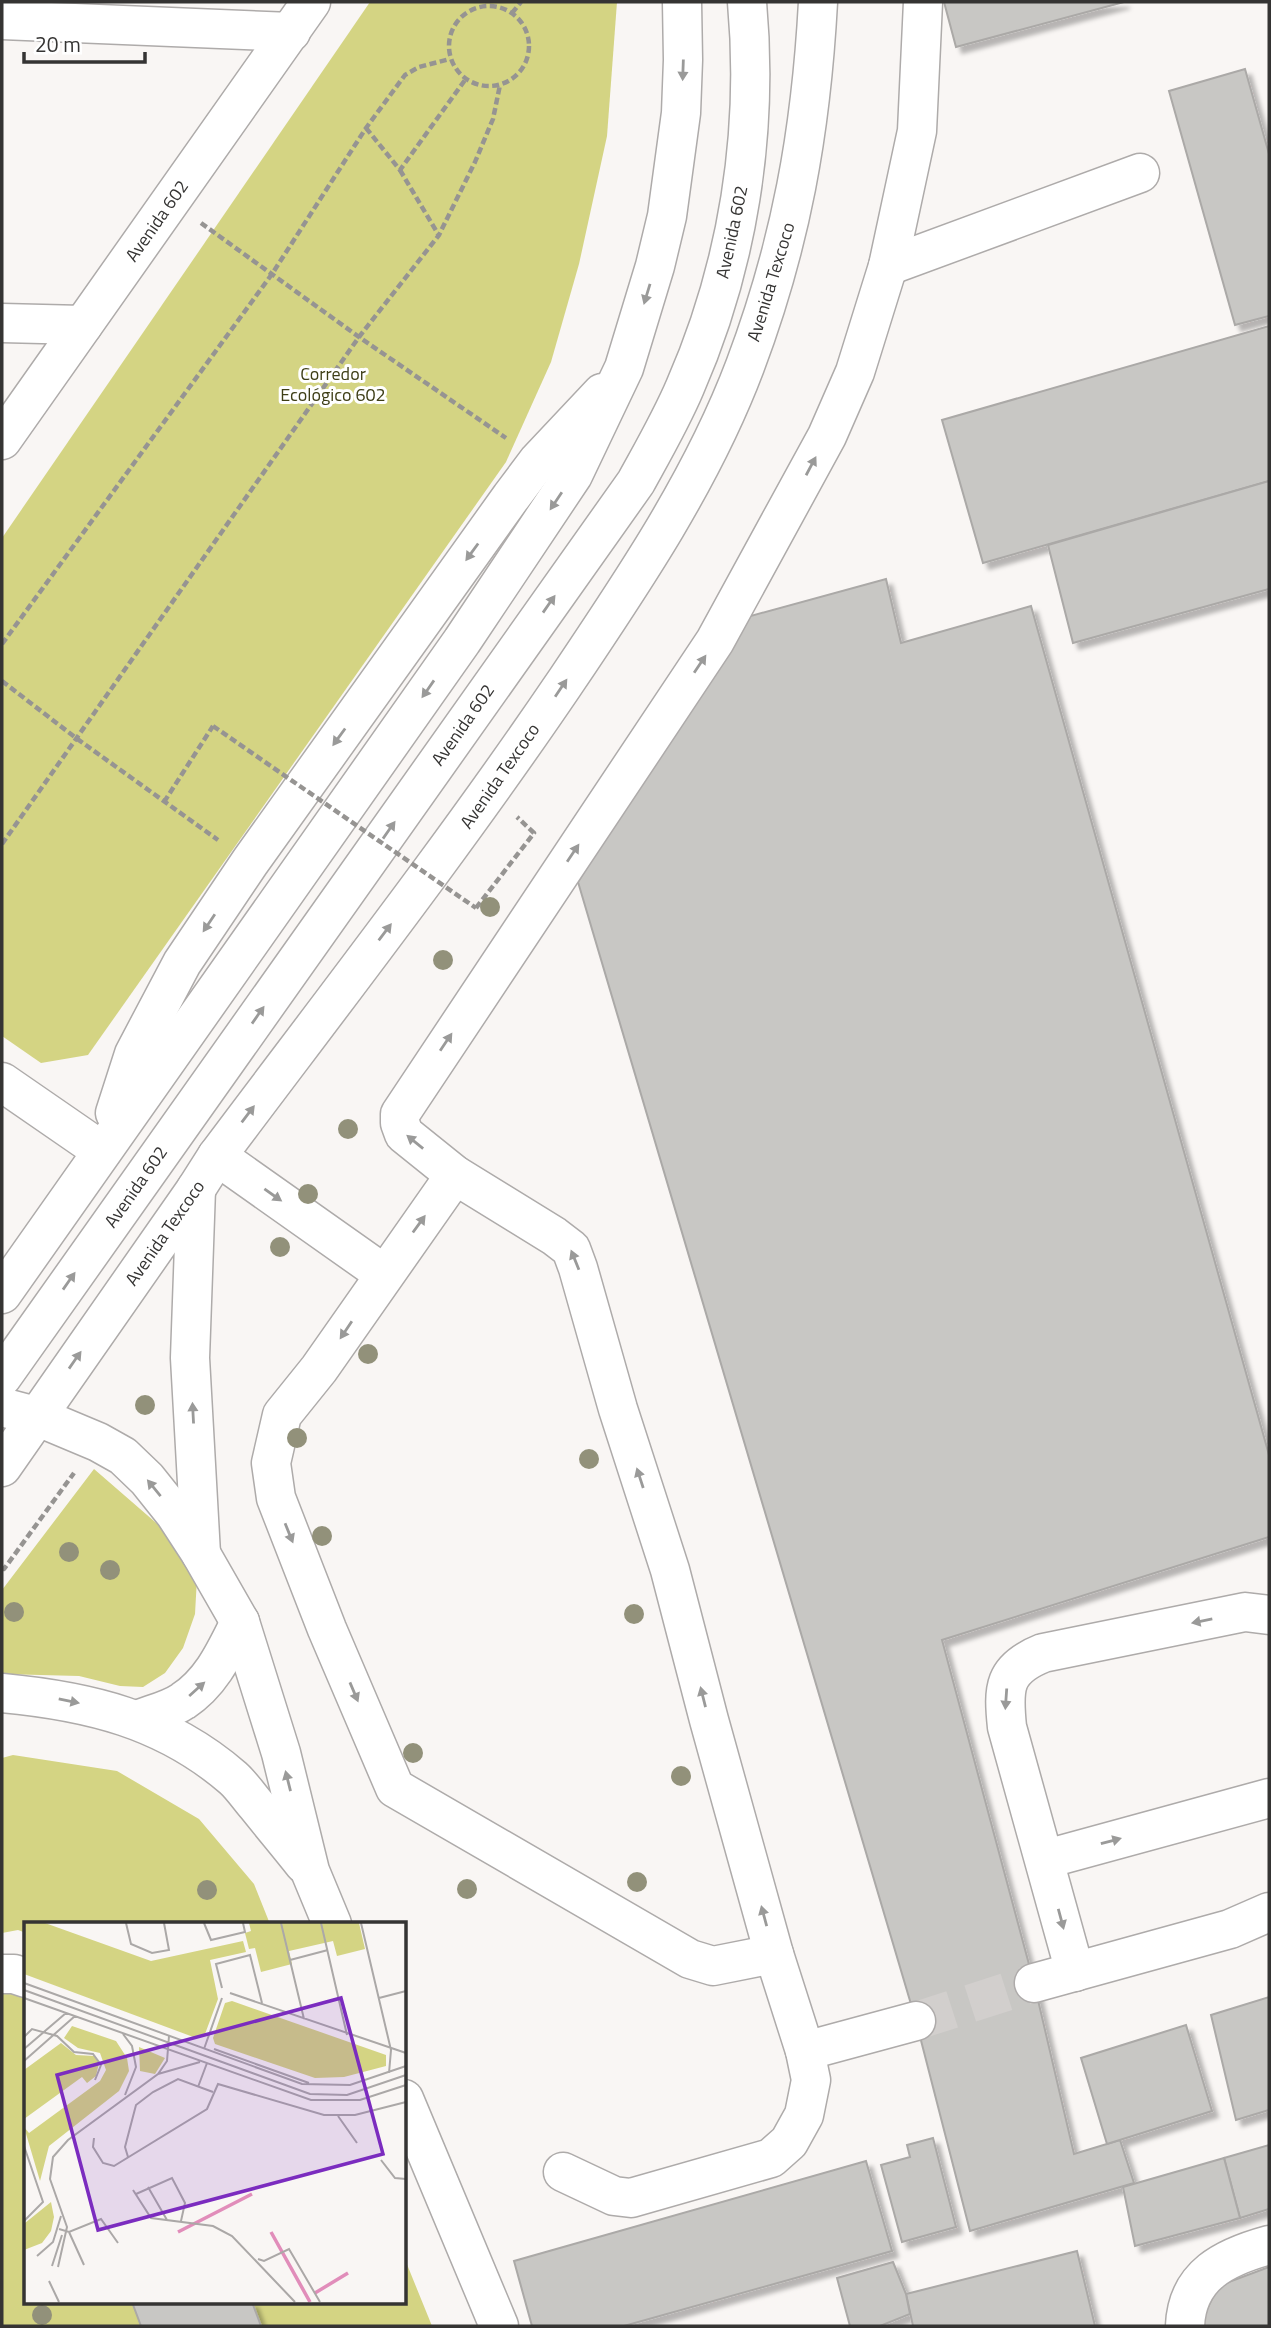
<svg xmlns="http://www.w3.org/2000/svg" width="1271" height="2328" font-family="'Titillium Web',sans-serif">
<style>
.green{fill:#d4d483}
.building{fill:#c8c7c4;stroke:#aba9a7;stroke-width:2;filter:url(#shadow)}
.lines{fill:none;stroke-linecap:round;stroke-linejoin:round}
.minor-tunnel{stroke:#d2cfcd;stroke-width:38;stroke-dasharray:38 19;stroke-linecap:butt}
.minor-casing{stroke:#aeabaa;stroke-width:41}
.major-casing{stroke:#aeabaa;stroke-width:41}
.path{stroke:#969492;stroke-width:4.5;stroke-dasharray:7 3.5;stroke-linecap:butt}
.minor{stroke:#fff;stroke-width:38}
.major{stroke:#fff;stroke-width:38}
.path-bridge{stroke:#969492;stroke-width:4.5;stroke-dasharray:7 3.5;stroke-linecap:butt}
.tree{fill:#92917a}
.oneway{fill:#9a9a99}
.labels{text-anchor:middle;stroke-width:6;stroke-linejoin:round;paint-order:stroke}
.street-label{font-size:18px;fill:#353433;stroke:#fff}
.park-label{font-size:18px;fill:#3e3e16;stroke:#fff}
.inset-river{fill:none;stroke:#e18dba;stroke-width:3.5}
.inset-road{fill:none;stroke:#aba8a7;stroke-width:2}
.view{fill:#7b2cbf;fill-opacity:0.15;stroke:#7b2cbf;stroke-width:3.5}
.inset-edge{fill:none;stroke:#353433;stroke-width:3.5}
</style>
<defs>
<filter id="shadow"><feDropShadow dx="6" dy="6" stdDeviation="2" flood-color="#0004"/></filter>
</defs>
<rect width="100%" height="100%" fill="#f9f6f4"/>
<g class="green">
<polygon points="370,2 617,2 607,136 579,264 551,362 506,462 88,1055 41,1063 2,1036 2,538"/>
<polygon points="94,1469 177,1541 197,1578 195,1614 183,1648 165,1673 143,1687 120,1686 79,1676 2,1674 2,1590"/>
<polygon points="13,1755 117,1771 199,1819 254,1884 270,1924 26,1924 26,1933 18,1930 2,1933 2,1758"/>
<polygon points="2,1986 26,1989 26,2302 132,2302 141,2326 2,2326"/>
<polygon points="404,2257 432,2326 261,2326 252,2302 404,2302"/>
</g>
<g class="building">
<polygon points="944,2 1124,2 956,47"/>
<polygon points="1245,69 1269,154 1269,316 1235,325 1169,91"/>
<polygon points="1269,326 1269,481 983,563 942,420"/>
<polygon points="1269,481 1269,589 1073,643 1048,545"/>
<polygon points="886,579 901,643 1031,606 1269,1455 1269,1537 942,1640 1034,1983 1074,2154 1120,2140 1134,2183 970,2231 916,2021 578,882 736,620"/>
<polygon points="1269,1997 1269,2110 1236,2120 1211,2015"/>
<polygon points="1186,2025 1212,2111 1107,2144 1081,2058"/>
<polygon points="933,2138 956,2227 902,2242 881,2165 910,2157 907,2145"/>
<polygon points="1269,2145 1269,2209 1240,2218 1224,2158"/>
<polygon points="1224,2158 1240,2218 1135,2246 1123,2187"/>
<polygon points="866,2161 892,2251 624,2326 532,2326 514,2261"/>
<polygon points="1077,2251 1095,2326 913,2326 906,2294"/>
<polygon points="893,2262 906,2294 910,2314 880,2326 850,2326 837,2278"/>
<polygon points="1269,2267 1269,2326 1199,2326 1218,2286"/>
<polygon points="132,2302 252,2302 261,2326 141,2326"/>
</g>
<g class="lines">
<polyline class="minor-tunnel" points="916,2021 1034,1983"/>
<defs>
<g id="minor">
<polyline points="2,20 291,32"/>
<polyline points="888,266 1140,173"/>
<polyline points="2,323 83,325"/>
<polyline points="2,440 311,2"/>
<polyline points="2,1082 102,1151"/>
<polyline points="217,1156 384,1274"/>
<polyline points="455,1175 319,1369 282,1415 271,1463 276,1498 327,1629 395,1788 690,1959 713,1966 774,1954"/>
<polyline points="2,1407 36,1416 98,1442 123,1456 147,1479 175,1514 201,1554 240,1622 281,1753 310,1871 332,1924"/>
<path d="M2 1693C88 1701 165 1719 233 1778 242 1786 249 1797 257 1806 273 1826 289 1845 304 1864"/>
<path d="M137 1720C152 1714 170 1710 183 1701 212 1682 225 1652 240 1622"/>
<polyline points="1046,1859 1269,1798"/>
<path d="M1075 1972 1007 1727C1003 1688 1003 1669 1043 1653L1245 1612 1269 1615"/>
<polyline points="2,1974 14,1974 26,1978"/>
<polyline points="1034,1983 1230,1929 1269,1912"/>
<polyline points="805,2051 916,2021"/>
<polyline points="404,2099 499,2326"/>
<polyline points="563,2172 614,2196 631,2198 771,2158 789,2142 804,2115 811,2080 805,2051 774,1954 709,1720 670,1570 618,1409 578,1268 571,1249 554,1236 455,1175 404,1134 400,1123 400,1114 715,641 827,436 855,372 888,266 917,131 923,2"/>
<path d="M1185 2326C1187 2275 1225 2257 1269 2245"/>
</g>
<g id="major">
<polyline points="115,1113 134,1054 182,963 250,862 511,497 538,461 602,393"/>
<polyline points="196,1189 190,1358 201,1554"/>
<polyline points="2,1294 462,641 573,475 624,368 655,266 667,216 681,113 683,60 682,2"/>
<path d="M2 1377 636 482C653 451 671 420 685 387 738 266 759 133 747 2"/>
<path d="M2 1467 196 1189 217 1156C334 1000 454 846 564 684 632 583 702 480 745 366 791 244 811 132 818 2"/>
</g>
</defs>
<use href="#minor" class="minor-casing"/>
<use href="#major" class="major-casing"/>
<g class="path">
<circle cx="489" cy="46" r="40"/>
<polyline points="512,13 521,2"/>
<polyline points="366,128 400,170 465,80"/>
<polyline points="400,170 438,234"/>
<polyline points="201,223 359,337 506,438"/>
<polyline points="2,644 272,274 366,128 405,75 419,67 450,59"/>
<polyline points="2,681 76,738 218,840"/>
<polyline points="164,802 213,726"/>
<polyline points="2,844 359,337 439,235 475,162 493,119 500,85"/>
<polyline points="476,908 534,833 517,817"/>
<polyline points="2,1567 4,1569 74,1473"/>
</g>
<use href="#minor" class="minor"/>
<use href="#major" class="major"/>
<polyline class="path-bridge" points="213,726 476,908"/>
</g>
<g class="tree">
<circle cx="490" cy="907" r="10"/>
<circle cx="443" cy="960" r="10"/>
<circle cx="348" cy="1129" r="10"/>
<circle cx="308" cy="1194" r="10"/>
<circle cx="280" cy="1247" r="10"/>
<circle cx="368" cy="1354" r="10"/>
<circle cx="145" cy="1405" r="10"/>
<circle cx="297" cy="1438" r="10"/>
<circle cx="589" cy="1459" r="10"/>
<circle cx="322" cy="1536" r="10"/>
<circle cx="69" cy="1552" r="10"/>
<circle cx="110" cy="1570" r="10"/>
<circle cx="14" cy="1612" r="10"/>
<circle cx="634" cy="1614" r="10"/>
<circle cx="413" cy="1753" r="10"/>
<circle cx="681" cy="1776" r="10"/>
<circle cx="637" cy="1882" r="10"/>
<circle cx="467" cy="1889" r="10"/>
<circle cx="207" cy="1890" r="10"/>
<circle cx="42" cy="2315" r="10"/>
</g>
<defs><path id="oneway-solid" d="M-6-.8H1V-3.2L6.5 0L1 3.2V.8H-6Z" transform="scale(1.75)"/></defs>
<g class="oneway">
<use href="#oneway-solid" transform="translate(683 70) rotate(92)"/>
<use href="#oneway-solid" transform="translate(647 294) rotate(107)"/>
<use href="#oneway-solid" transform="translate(811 466) rotate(-62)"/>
<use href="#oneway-solid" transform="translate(556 501) rotate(124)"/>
<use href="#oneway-solid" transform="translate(472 552) rotate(126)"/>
<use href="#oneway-solid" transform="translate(549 604) rotate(-55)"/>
<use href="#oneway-solid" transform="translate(700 664) rotate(-56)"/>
<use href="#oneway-solid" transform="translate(561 688) rotate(-56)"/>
<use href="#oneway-solid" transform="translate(428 689) rotate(125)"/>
<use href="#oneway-solid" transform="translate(339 737) rotate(126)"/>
<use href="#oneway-solid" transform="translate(389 830) rotate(-55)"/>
<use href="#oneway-solid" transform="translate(573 853) rotate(-56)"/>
<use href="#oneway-solid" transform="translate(209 923) rotate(124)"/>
<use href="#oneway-solid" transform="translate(385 932) rotate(-53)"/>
<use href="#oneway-solid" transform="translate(258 1015) rotate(-55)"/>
<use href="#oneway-solid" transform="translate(446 1042) rotate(-56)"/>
<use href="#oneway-solid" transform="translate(248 1114) rotate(-53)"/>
<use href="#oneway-solid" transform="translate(415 1142) rotate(-141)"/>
<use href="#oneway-solid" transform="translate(273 1195) rotate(35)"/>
<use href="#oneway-solid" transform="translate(419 1224) rotate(-54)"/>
<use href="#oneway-solid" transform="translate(575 1260) rotate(-112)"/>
<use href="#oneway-solid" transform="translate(69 1281) rotate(-55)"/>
<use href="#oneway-solid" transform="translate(346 1330) rotate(124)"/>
<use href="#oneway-solid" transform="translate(75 1360) rotate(-55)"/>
<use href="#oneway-solid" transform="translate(193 1413) rotate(-93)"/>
<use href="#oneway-solid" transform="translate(640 1478) rotate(-108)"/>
<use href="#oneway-solid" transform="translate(154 1488) rotate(-129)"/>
<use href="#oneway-solid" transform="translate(289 1533) rotate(68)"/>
<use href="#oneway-solid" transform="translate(1202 1621) rotate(169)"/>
<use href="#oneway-solid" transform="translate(197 1689) rotate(-42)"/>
<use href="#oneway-solid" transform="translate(354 1692) rotate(67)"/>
<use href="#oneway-solid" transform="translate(703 1697) rotate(-104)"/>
<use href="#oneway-solid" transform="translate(1006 1699) rotate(94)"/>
<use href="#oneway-solid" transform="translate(69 1701) rotate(12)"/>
<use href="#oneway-solid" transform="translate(288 1781) rotate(-104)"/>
<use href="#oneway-solid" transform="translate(1111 1841) rotate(-15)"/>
<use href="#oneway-solid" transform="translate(764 1916) rotate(-105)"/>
<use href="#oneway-solid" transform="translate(1061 1919) rotate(75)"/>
</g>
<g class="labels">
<g class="street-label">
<text transform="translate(157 221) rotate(-55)" y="6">Avenida 602</text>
<text transform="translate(732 232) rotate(-78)" y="6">Avenida 602</text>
<text transform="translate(771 282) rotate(-73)" y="6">Avenida Texcoco</text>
<text transform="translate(463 725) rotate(-55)" y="6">Avenida 602</text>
<text transform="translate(500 776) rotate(-55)" y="6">Avenida Texcoco</text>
<text transform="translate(136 1187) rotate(-55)" y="6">Avenida 602</text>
<text transform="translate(165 1233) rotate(-55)" y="6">Avenida Texcoco</text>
</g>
<g class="park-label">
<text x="333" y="380">Corredor<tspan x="333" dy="21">Ecológico 602</tspan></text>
</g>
</g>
<g transform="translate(24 1922)">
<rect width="382" height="382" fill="#f9f6f4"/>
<path d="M0 1H21L127 39 219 19 222 30 186 38 194 77 181 112 172 116 0 52ZM225 1H335L341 27 313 34 309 19 265 29 268 42 237 50 231 26 225 27 221 11 227 9ZM208 79 362 133V144L320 155 291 156 191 122 189 116 201 81ZM48 104 92 119 103 136 105 149 95 169 25 224 16 259 0 205 5 211 76 159 82 148 76 131 54 126 40 116ZM37 121 52 133 70 134 75 141 72 154 63 161 58 155 0 197V148ZM115 125 141 136 131 152 116 149ZM27 280 30 295 27 309 18 321 0 328 1 301Z" fill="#d4d483"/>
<path class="inset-river" d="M154 310 228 272M247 310 286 380M291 371 324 351"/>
<path class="inset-road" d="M102 1 107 22 128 31 145 28 140 1M180 1 187 18 221 10 219 1M257 1 280 97M297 1 323 113M337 1 367 128 365 151M266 38 304 28M0 61 278 162 326 163 382 144M198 66 192 42 226 33 238 81M0 68 286 172 323 173 382 153M206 71 382 131M0 76 287 178H336L382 163M355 76 382 69M99 112 108 124 112 145 101 173M0 115 8 107 33 114 50 130 69 132 77 143 71 158M0 127 42 91M180 127 198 76M190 127 285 161M0 139 51 94M134 152 176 140M174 165 183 141M314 194 333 221M70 216 69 225 79 241 90 244 183 187 194 162 300 193H331L382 180M0 224 19 280 0 299M104 235 101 225 112 183 129 170 154 157 189 170M357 238 371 256 382 257M124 265 143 298M109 268 127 296 189 304 208 314 271 380M112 272 148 256 161 281 157 299M35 307 45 310 77 297 94 321M45 310 60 343M13 334 29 320 37 294M234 337 240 339 265 327 296 380M28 344 38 313M34 345 43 305 26 257 29 235 44 218 134 152 143 139 145 114M25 359 35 380"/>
<path class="view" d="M317 76 359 232 74 308 33 153Z"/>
<rect width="382" height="382" class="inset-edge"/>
</g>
<rect width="1271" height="2328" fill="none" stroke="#353433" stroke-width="7"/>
<path d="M24 52v10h121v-10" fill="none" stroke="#353433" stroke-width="3.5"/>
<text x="35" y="52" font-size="21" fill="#353433" stroke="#ffffff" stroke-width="5" paint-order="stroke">20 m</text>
</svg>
